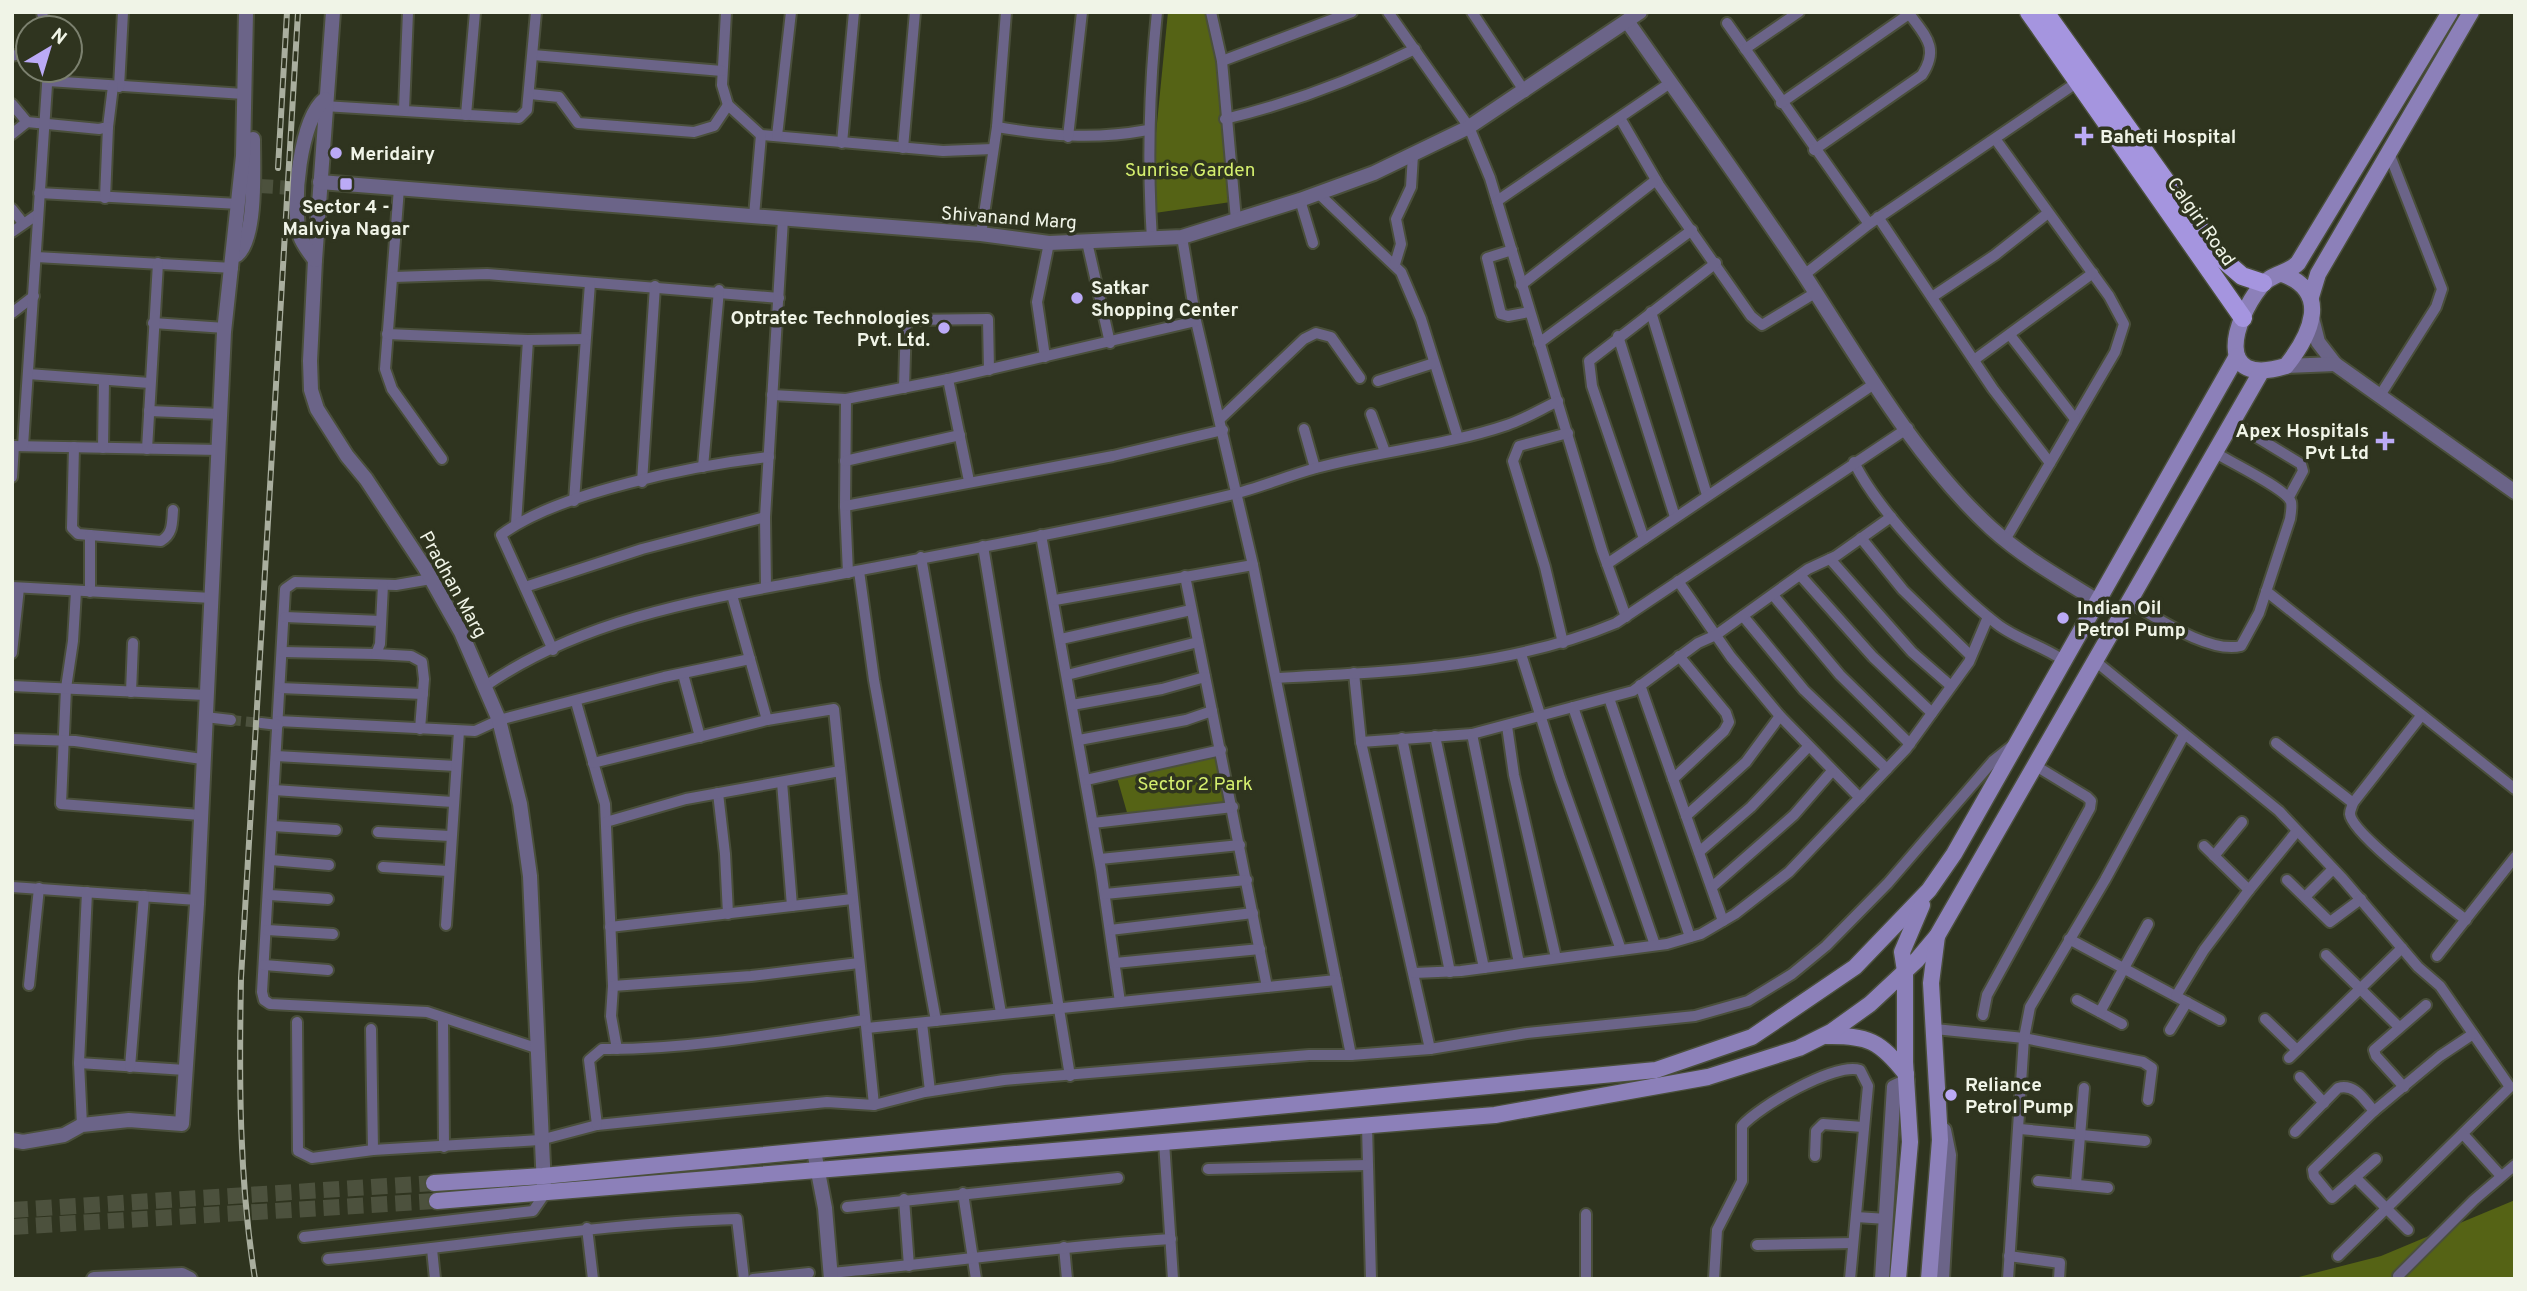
<svg xmlns="http://www.w3.org/2000/svg" width="2527" height="1291" font-family="Overpass,sans-serif">
<style>
.green{fill:#556315}
.lines{fill:none;stroke-linecap:round;stroke-linejoin:round}
.minor-tunnel{stroke:#4c513d;stroke-width:10;stroke-dasharray:10 5;stroke-linecap:butt}
.tertiary-tunnel{stroke:#4c513d;stroke-width:14;stroke-dasharray:14 7;stroke-linecap:butt}
.secondary-tunnel{stroke:#4c513d;stroke-width:16;stroke-dasharray:16 8;stroke-linecap:butt}
.minor-casing{stroke:#4a4f3b;stroke-width:14}
.tertiary-casing{stroke:#4a4f3b;stroke-width:18}
.secondary-casing{stroke:#4a4f3b;stroke-width:19}
.primary-casing{stroke:#4a4f3b;stroke-width:21}
.minor{stroke:#6b6488;stroke-width:10}
.tertiary{stroke:#6b6488;stroke-width:14}
.secondary{stroke:#8c80b9;stroke-width:16}
.primary{stroke:#a595df;stroke-width:18}
.rail-casing{stroke:#a9ae9e;stroke-width:6}
.rail{stroke:#2f341f;stroke-width:3.5;stroke-dasharray:10;stroke-linecap:butt}
.poi-dot{fill:#bbaaf6;stroke:#2f341f;stroke-width:2.5}
.labels{text-anchor:middle;stroke-width:7;stroke-linejoin:round;paint-order:stroke}
.poi-label{font-size:19px;font-weight:bold;fill:#f0f4e7;stroke:#2f341f;text-anchor:start}
.park-label{font-size:19px;fill:#d4ee6e;stroke:#2f341f}
.street-label{font-size:19px;fill:#f0f4e7;stroke:#2f341f}
</style>
<rect width="100%" height="100%" fill="#2f341f"/>
<g class="green">
<polygon points="1168,12 1218,12 1231,202 1148,214"/>
<polygon points="1219,752 1230,806 1128,816 1116,774"/>
<polygon points="2515,1200 2515,1279 2291,1279 2381,1256"/>
</g>
<g class="lines">
<polyline class="minor-tunnel" points="231,720 261,723"/>
<polyline class="tertiary-tunnel" points="259,186 292,188"/>
<g class="secondary-tunnel">
<polyline points="12,1210 434,1183"/>
<polyline points="12,1227 437,1201"/>
</g>
<defs>
<g id="minor">
<polyline points="42,12 45,28"/>
<polyline points="726,12 722,85 728,105 761,135 943,151 993,149"/>
<polyline points="1211,12 1222,61"/>
<polyline points="1388,12 1469,127 1490,178 1602,550 1626,617"/>
<polyline points="1472,12 1525,92"/>
<polyline points="1727,23 1869,224"/>
<polyline points="1745,49 1799,12"/>
<polyline points="533,55 722,71"/>
<polyline points="12,56 28,52"/>
<polyline points="48,81 244,94"/>
<polyline points="119,87 123,12"/>
<polyline points="530,94 559,97 578,123 694,132 714,126 728,105"/>
<polyline points="1781,103 1909,14"/>
<polyline points="12,104 27,122 99,129 108,127 113,86"/>
<polyline points="324,106 519,118 527,110 536,12"/>
<polyline points="404,110 408,12"/>
<polyline points="466,115 475,12"/>
<polyline points="1620,118 1659,185 1751,316 1762,325 1815,293"/>
<path d="M1225 119C1292 103 1353 80 1415 49"/>
<path d="M997 127C1051 136 1093 140 1148 130"/>
<polyline points="12,134 27,122"/>
<polyline points="777,136 791,12"/>
<polyline points="1068,137 1082,12"/>
<polyline points="1996,140 2109,296 2124,324 2115,352 2005,540"/>
<polyline points="842,143 854,12"/>
<polyline points="903,148 915,12"/>
<path d="M1814 150 1922 75C1940 47 1925 36 1908 12"/>
<polyline points="399,188 385,369 392,389 442,459"/>
<polyline points="39,193 239,204"/>
<polyline points="1318,193 1401,272 1421,319 1458,438"/>
<polyline points="105,198 108,127"/>
<polyline points="1300,200 1313,243"/>
<polyline points="1497,201 1670,83"/>
<polyline points="12,209 23,223"/>
<polyline points="754,216 761,135"/>
<polyline points="1878,217 1993,389 2050,463"/>
<polyline points="1236,220 1222,61 1352,12"/>
<polyline points="12,232 38,214"/>
<polyline points="981,234 997,127 1006,12"/>
<polyline points="1182,237 1196,321 1253,565 1351,1055"/>
<path d="M1152 240C1147 162 1149 89 1157 12"/>
<polyline points="1087,242 1110,343"/>
<polyline points="1512,250 1487,258 1501,314 1508,316 1529,312"/>
<polyline points="36,257 233,268"/>
<polyline points="1395,264 1401,244 1396,219 1411,187 1413,155"/>
<polyline points="1804,275 1869,224 2082,79"/>
<polyline points="393,277 487,274 779,298"/>
<polyline points="1521,285 1656,180"/>
<polyline points="1932,297 1995,255 2048,213"/>
<polyline points="1651,312 1707,495"/>
<polyline points="12,313 34,296"/>
<polyline points="153,323 225,328"/>
<polyline points="387,334 528,340"/>
<polyline points="2010,335 2075,419"/>
<polyline points="1618,336 1675,517"/>
<polyline points="1539,343 1692,230"/>
<polyline points="1045,357 1037,302 1049,243"/>
<polyline points="1974,360 2093,273"/>
<polyline points="28,374 150,383"/>
<polyline points="948,379 969,481"/>
<polyline points="1378,381 1434,363"/>
<polyline points="904,388 906,320 988,319 989,370"/>
<polyline points="772,395 846,399 948,379 1196,321"/>
<polyline points="2379,397 2436,307 2442,289 2389,153"/>
<polyline points="846,399 845,506 848,573"/>
<polyline points="149,411 221,414"/>
<polyline points="1371,414 1385,452"/>
<polyline points="1220,419 1304,339 1316,333 1331,337 1360,378"/>
<polyline points="2232,422 2301,464 2303,471 2289,497"/>
<polyline points="1304,429 1315,468"/>
<polyline points="12,446 220,450"/>
<polyline points="23,446 48,70"/>
<path d="M74 447 72 528 78 534 161 541C173 534 172 523 173 510"/>
<polyline points="103,448 104,380"/>
<polyline points="147,449 158,263"/>
<polyline points="845,461 960,435"/>
<path d="M1854 462C1877 510 1954 591 1997 624 2016 639 2043 646 2063 660"/>
<polyline points="703,467 719,290"/>
<polyline points="12,477 14,446"/>
<polyline points="642,482 655,286"/>
<polyline points="574,501 590,283"/>
<polyline points="845,506 1113,456 1223,430"/>
<polyline points="516,524 528,340 585,339"/>
<polyline points="90,535 90,592"/>
<polyline points="1041,535 1101,870 1120,1002"/>
<polyline points="1861,538 1903,590 1971,656"/>
<polyline points="1644,539 1592,386 1589,361 1716,263"/>
<polyline points="983,546 1070,1076"/>
<polyline points="921,557 1001,1013"/>
<polyline points="1830,559 1912,652 1951,686"/>
<polyline points="1607,564 1874,384"/>
<polyline points="859,571 874,680 936,1021"/>
<polyline points="1800,575 1873,657 1932,713"/>
<polyline points="1185,576 1267,987"/>
<polyline points="431,579 396,585 295,582 285,589 262,992 264,1000 270,1004 427,1012 536,1048"/>
<polyline points="1678,581 1731,657 1780,716 1860,798"/>
<polyline points="12,587 212,598"/>
<polyline points="525,587 642,549 765,517"/>
<polyline points="766,587 765,517 783,219"/>
<polyline points="76,591 73,641 66,688 61,804 200,815"/>
<polyline points="2266,591 2515,789"/>
<polyline points="732,595 767,720"/>
<polyline points="1773,595 1840,675 1910,744"/>
<polyline points="1055,600 1253,565"/>
<path d="M2127 601C2156 617 2209 654 2241 646L2259 613 2290 519C2291 513 2292 506 2291 502 2287 489 2228 461 2214 452"/>
<polyline points="1743,616 1804,690 1887,769"/>
<polyline points="285,617 381,621"/>
<polyline points="1061,639 1191,610"/>
<polyline points="1563,643 1545,567 1513,461 1519,446 1568,433"/>
<path d="M553 650 501 535C558 492 697 465 769 457"/>
<polyline points="283,652 376,654 380,644 383,585"/>
<polyline points="12,653 19,588"/>
<polyline points="376,654 411,656 422,662 424,679 420,729"/>
<polyline points="1521,654 1560,778 1621,950"/>
<polyline points="2094,660 2279,811 2343,879 2418,967 2440,986 2510,1087 2338,1256"/>
<polyline points="1354,673 1361,742 1430,1049"/>
<polyline points="683,674 700,737"/>
<polyline points="1067,675 1198,642"/>
<path d="M1276 678C1391 672 1509 668 1616 623L1908 428"/>
<polyline points="1640,685 1723,921"/>
<polyline points="12,686 206,695"/>
<path d="M484 687C591 612 726 596 851 572 977 548 1105 525 1230 495 1259 488 1287 476 1316 468 1379 451 1445 446 1507 425 1525 419 1541 409 1558 401"/>
<polyline points="280,688 423,694"/>
<polyline points="131,692 133,643"/>
<polyline points="1609,698 1690,937"/>
<polyline points="576,702 605,804 613,986 611,1016 617,1049"/>
<polyline points="1072,705 1162,689 1205,677"/>
<polyline points="1573,707 1655,945"/>
<path d="M2421 716 2353 803C2352 807 2350 810 2350 814 2352 835 2445 903 2466 920"/>
<polyline points="205,717 231,720"/>
<polyline points="278,721 475,731 499,720 664,677 750,659"/>
<polyline points="261,723 278,725"/>
<polyline points="1507,726 1514,775 1556,958"/>
<polyline points="1472,734 1519,963"/>
<polyline points="1435,736 1484,968"/>
<polyline points="1402,738 1450,972"/>
<polyline points="12,739 75,741 202,759"/>
<polyline points="1079,740 1186,720 1212,711"/>
<polyline points="1361,742 1472,734 1633,691 1698,643 1716,635 1808,569 1836,556 1891,517"/>
<polyline points="2276,743 2353,803"/>
<polyline points="276,756 456,766"/>
<polyline points="593,763 767,720 834,709 874,1105"/>
<polyline points="1673,779 1724,731 1729,722 1726,713 1679,656"/>
<polyline points="1086,780 1221,750"/>
<polyline points="782,782 792,906"/>
<polyline points="274,790 453,802"/>
<polyline points="718,793 725,854 728,914"/>
<polyline points="1686,816 1746,762 1780,716"/>
<polyline points="606,822 686,799 840,771"/>
<polyline points="1093,823 1233,807"/>
<polyline points="273,826 336,830"/>
<polyline points="378,832 450,836"/>
<polyline points="2204,846 2249,890 2297,831"/>
<polyline points="1699,852 1751,807 1808,747"/>
<polyline points="2214,856 2242,822"/>
<polyline points="1100,859 1240,845"/>
<polyline points="271,860 329,865"/>
<polyline points="383,867 448,871"/>
<polyline points="2287,880 2330,922 2361,899"/>
<polyline points="12,887 197,900"/>
<polyline points="1712,887 1794,815 1832,771"/>
<polyline points="1105,894 1247,880"/>
<polyline points="270,895 328,899"/>
<polyline points="2305,897 2333,869"/>
<polyline points="446,925 459,731"/>
<polyline points="610,927 852,899"/>
<polyline points="267,930 333,934"/>
<polyline points="1110,930 1253,913"/>
<polyline points="2069,939 2220,1020"/>
<polyline points="2326,955 2399,1027"/>
<polyline points="2437,956 2515,857"/>
<polyline points="1115,963 1260,949"/>
<polyline points="264,965 328,970"/>
<polyline points="1414,973 1461,971 1667,944 1701,934 1735,914 1789,872 1906,749 1969,662 1988,617"/>
<polyline points="29,985 39,888"/>
<polyline points="613,986 751,976 859,963"/>
<polyline points="2176,996 2204,950 2249,890"/>
<polyline points="2077,1000 2122,1024"/>
<polyline points="2100,1012 2148,924"/>
<polyline points="1983,1015 1987,995 2090,808 2091,801 2087,797 2036,766"/>
<polyline points="443,1018 444,1147"/>
<polyline points="2265,1019 2297,1050"/>
<polyline points="297,1022 298,1151 312,1158 373,1150 540,1140 597,1125 827,1102 874,1105 925,1092 1004,1080 1309,1055 1351,1055 1430,1049 1527,1033 1695,1016 1748,1001 1792,974 1826,946 1888,883 1993,761 2012,746"/>
<polyline points="922,1023 930,1091"/>
<polyline points="867,1028 1336,980"/>
<polyline points="371,1029 373,1150"/>
<polyline points="1935,1029 2024,1038 2143,1062 2152,1068 2148,1100"/>
<polyline points="2170,1030 2187,1002"/>
<polyline points="2289,1058 2402,948"/>
<polyline points="79,1063 185,1070"/>
<polyline points="130,1067 144,896"/>
<polyline points="2300,1077 2324,1103"/>
<polyline points="2404,1087 2376,1056 2374,1050 2426,1005"/>
<polyline points="82,1125 79,1063 87,892"/>
<path d="M597 1125 589 1060 602 1049C689 1050 779 1033 865 1020"/>
<polyline points="1367,1126 1371,1279"/>
<polyline points="2020,1129 2145,1141"/>
<path d="M2295 1132 2338 1088C2355 1083 2364 1100 2374 1111"/>
<polyline points="2463,1134 2501,1176"/>
<polyline points="1164,1142 1173,1279"/>
<polyline points="1815,1156 1816,1131 1823,1124 1863,1127"/>
<polyline points="2376,1159 2332,1198 2314,1176 2313,1170 2374,1111 2440,1056 2473,1034"/>
<polyline points="1208,1169 1367,1165"/>
<polyline points="2356,1178 2408,1230"/>
<polyline points="2038,1181 2108,1188"/>
<polyline points="2076,1184 2084,1088"/>
<polyline points="963,1193 976,1279"/>
<polyline points="904,1199 909,1266"/>
<polyline points="847,1207 1118,1178"/>
<polyline points="1586,1214 1586,1279"/>
<polyline points="1856,1217 1887,1219"/>
<polyline points="587,1228 593,1279"/>
<polyline points="304,1237 533,1211 544,1195"/>
<polyline points="1757,1245 1853,1243"/>
<polyline points="1064,1247 1067,1279"/>
<polyline points="432,1249 435,1279"/>
<polyline points="2009,1256 2060,1263 2059,1279"/>
<path d="M328 1259C465 1247 599 1223 737 1219L744 1279"/>
<path d="M830 1273C944 1263 1057 1246 1171 1239"/>
<polyline points="2398,1276 2474,1200 2515,1165"/>
<polyline points="753,1279 809,1273"/>
<path d="M1714 1279 1717 1230 1742 1181V1126C1758 1107 1835 1062 1860 1070L1868 1086 1850 1279"/>
<polyline points="2008,1279 2024,1038 2030,1007 2105,880 2184,735"/>
</g>
<g id="tertiary">
<polyline points="333,12 315,260 310,361 311,390 317,409 347,456 366,479 425,568 461,632 499,720 520,804 530,876 544,1187"/>
<path d="M1627 21C1686 105 1746 188 1803 273 1859 359 1915 458 1991 528 2023 557 2060 578 2096 600"/>
<polyline points="320,182 981,234 1049,243 1182,237 1300,200 1374,173 1469,127 1640,12"/>
<path d="M237 255C257 238 253 166 253 139"/>
<path d="M315 260C310 253 303 245 300 236 291 206 300 119 325 99"/>
<polyline points="2312,318 2318,342 2335,364 2515,492"/>
<polyline points="2286,366 2335,364"/>
<polyline points="12,1140 23,1142 64,1135 82,1125 129,1120 182,1124 197,904 224,332 243,156 246,12"/>
<polyline points="814,1151 825,1208 831,1279"/>
<polyline points="94,1279 182,1275 190,1279"/>
<polyline points="1882,1279 1894,1087 1907,1081"/>
<polyline points="1942,1279 1949,1155 1944,1130"/>
</g>
<g id="secondary">
<path d="M2282 274C2332 291 2310 336 2286 366 2213 388 2233 321 2261 286 2271 273 2288 274 2298 263L2450 12"/>
<polyline points="2311,297 2318,274 2471,12"/>
<path d="M1826 1036C1868 1035 1880 1041 1906 1074"/>
<polyline points="434,1183 543,1176 1656,1070 1752,1037 1855,967 1929,890 1954,854 2237,356"/>
<polyline points="437,1201 1495,1115 1708,1077 1799,1048 1831,1032 1870,1004 1916,961 1937,936 2261,372"/>
<polyline points="1898,1279 1910,1142 1905,1062 1905,971 1902,952 1922,905"/>
<polyline points="1929,1279 1940,1140 1931,983 1937,936"/>
</g>
<g id="primary">
<polyline points="2029,12 2243,318"/>
<polyline points="2045,12 2220,257 2242,276 2263,283"/>
</g>
</defs>
<use href="#minor" class="minor-casing"/>
<use href="#tertiary" class="tertiary-casing"/>
<use href="#secondary" class="secondary-casing"/>
<use href="#primary" class="primary-casing"/>
<use href="#minor" class="minor"/>
<use href="#tertiary" class="tertiary"/>
<use href="#secondary" class="secondary"/>
<use href="#primary" class="primary"/>
<defs>
<g id="rail">
<polyline points="278,168 287,12"/>
<path d="M255 1279C239 1179 239 1079 241 978L298 12"/>
</g>
</defs>
<use href="#rail" class="rail-casing"/>
<use href="#rail" class="rail"/>
</g>
<g class="poi-dot">
<path d="M2080.5 125.5h7v7h7v7h-7v7h-7v-7h-7v-7h7z"/>
<circle cx="336" cy="153" r="7"/>
<rect x="339" y="177" width="14" height="14" rx="3.5"/>
<circle cx="1077" cy="298" r="7"/>
<circle cx="944" cy="328" r="7"/>
<path d="M2381.5 430.5h7v7h7v7h-7v7h-7v-7h-7v-7h7z"/>
<circle cx="2063" cy="618" r="7"/>
<circle cx="1951" cy="1095" r="7"/>
</g>
<g class="labels">
<g class="poi-label">
<text x="2100" y="143">Baheti Hospital</text>
<text x="350" y="160">Meridairy</text>
<text x="346" y="213" text-anchor="middle">Sector 4 -<tspan x="346" dy="22">Malviya Nagar</tspan></text>
<text x="1091" y="294">Satkar<tspan x="1091" dy="22">Shopping Center</tspan></text>
<text x="930" y="324" text-anchor="end">Optratec Technologies<tspan x="930" dy="22">Pvt. Ltd.</tspan></text>
<text x="2369" y="437" text-anchor="end">Apex Hospitals<tspan x="2369" dy="22">Pvt Ltd</tspan></text>
<text x="2077" y="614">Indian Oil<tspan x="2077" dy="22">Petrol Pump</tspan></text>
<text x="1965" y="1091">Reliance<tspan x="1965" dy="22">Petrol Pump</tspan></text>
</g>
<g class="park-label">
<text x="1190" y="176">Sunrise Garden</text>
<text x="1195" y="790">Sector 2 Park</text>
</g>
<g class="street-label">
<text transform="translate(1009 217) rotate(4)" y="7">Shivanand Marg</text>
<text transform="translate(2202 221) rotate(55)" y="7">Calgiri Road</text>
<text transform="translate(454 584) rotate(61)" y="7">Pradhan Marg</text>
</g>
</g>
<rect width="2527" height="1291" fill="none" stroke="#f0f4e7" stroke-width="28"/>
<g transform="translate(49 49) rotate(38)"><circle r="33" fill="#2f341f" stroke="#7c816f" stroke-width="2"/>
<path d="M0-5L12 26L0 18L-12 26Z" fill="#bbaaf6"/>
<text y="-10" font-size="19" font-weight="bold" text-anchor="middle" fill="#f0f4e7">N</text>
</g>
</svg>
